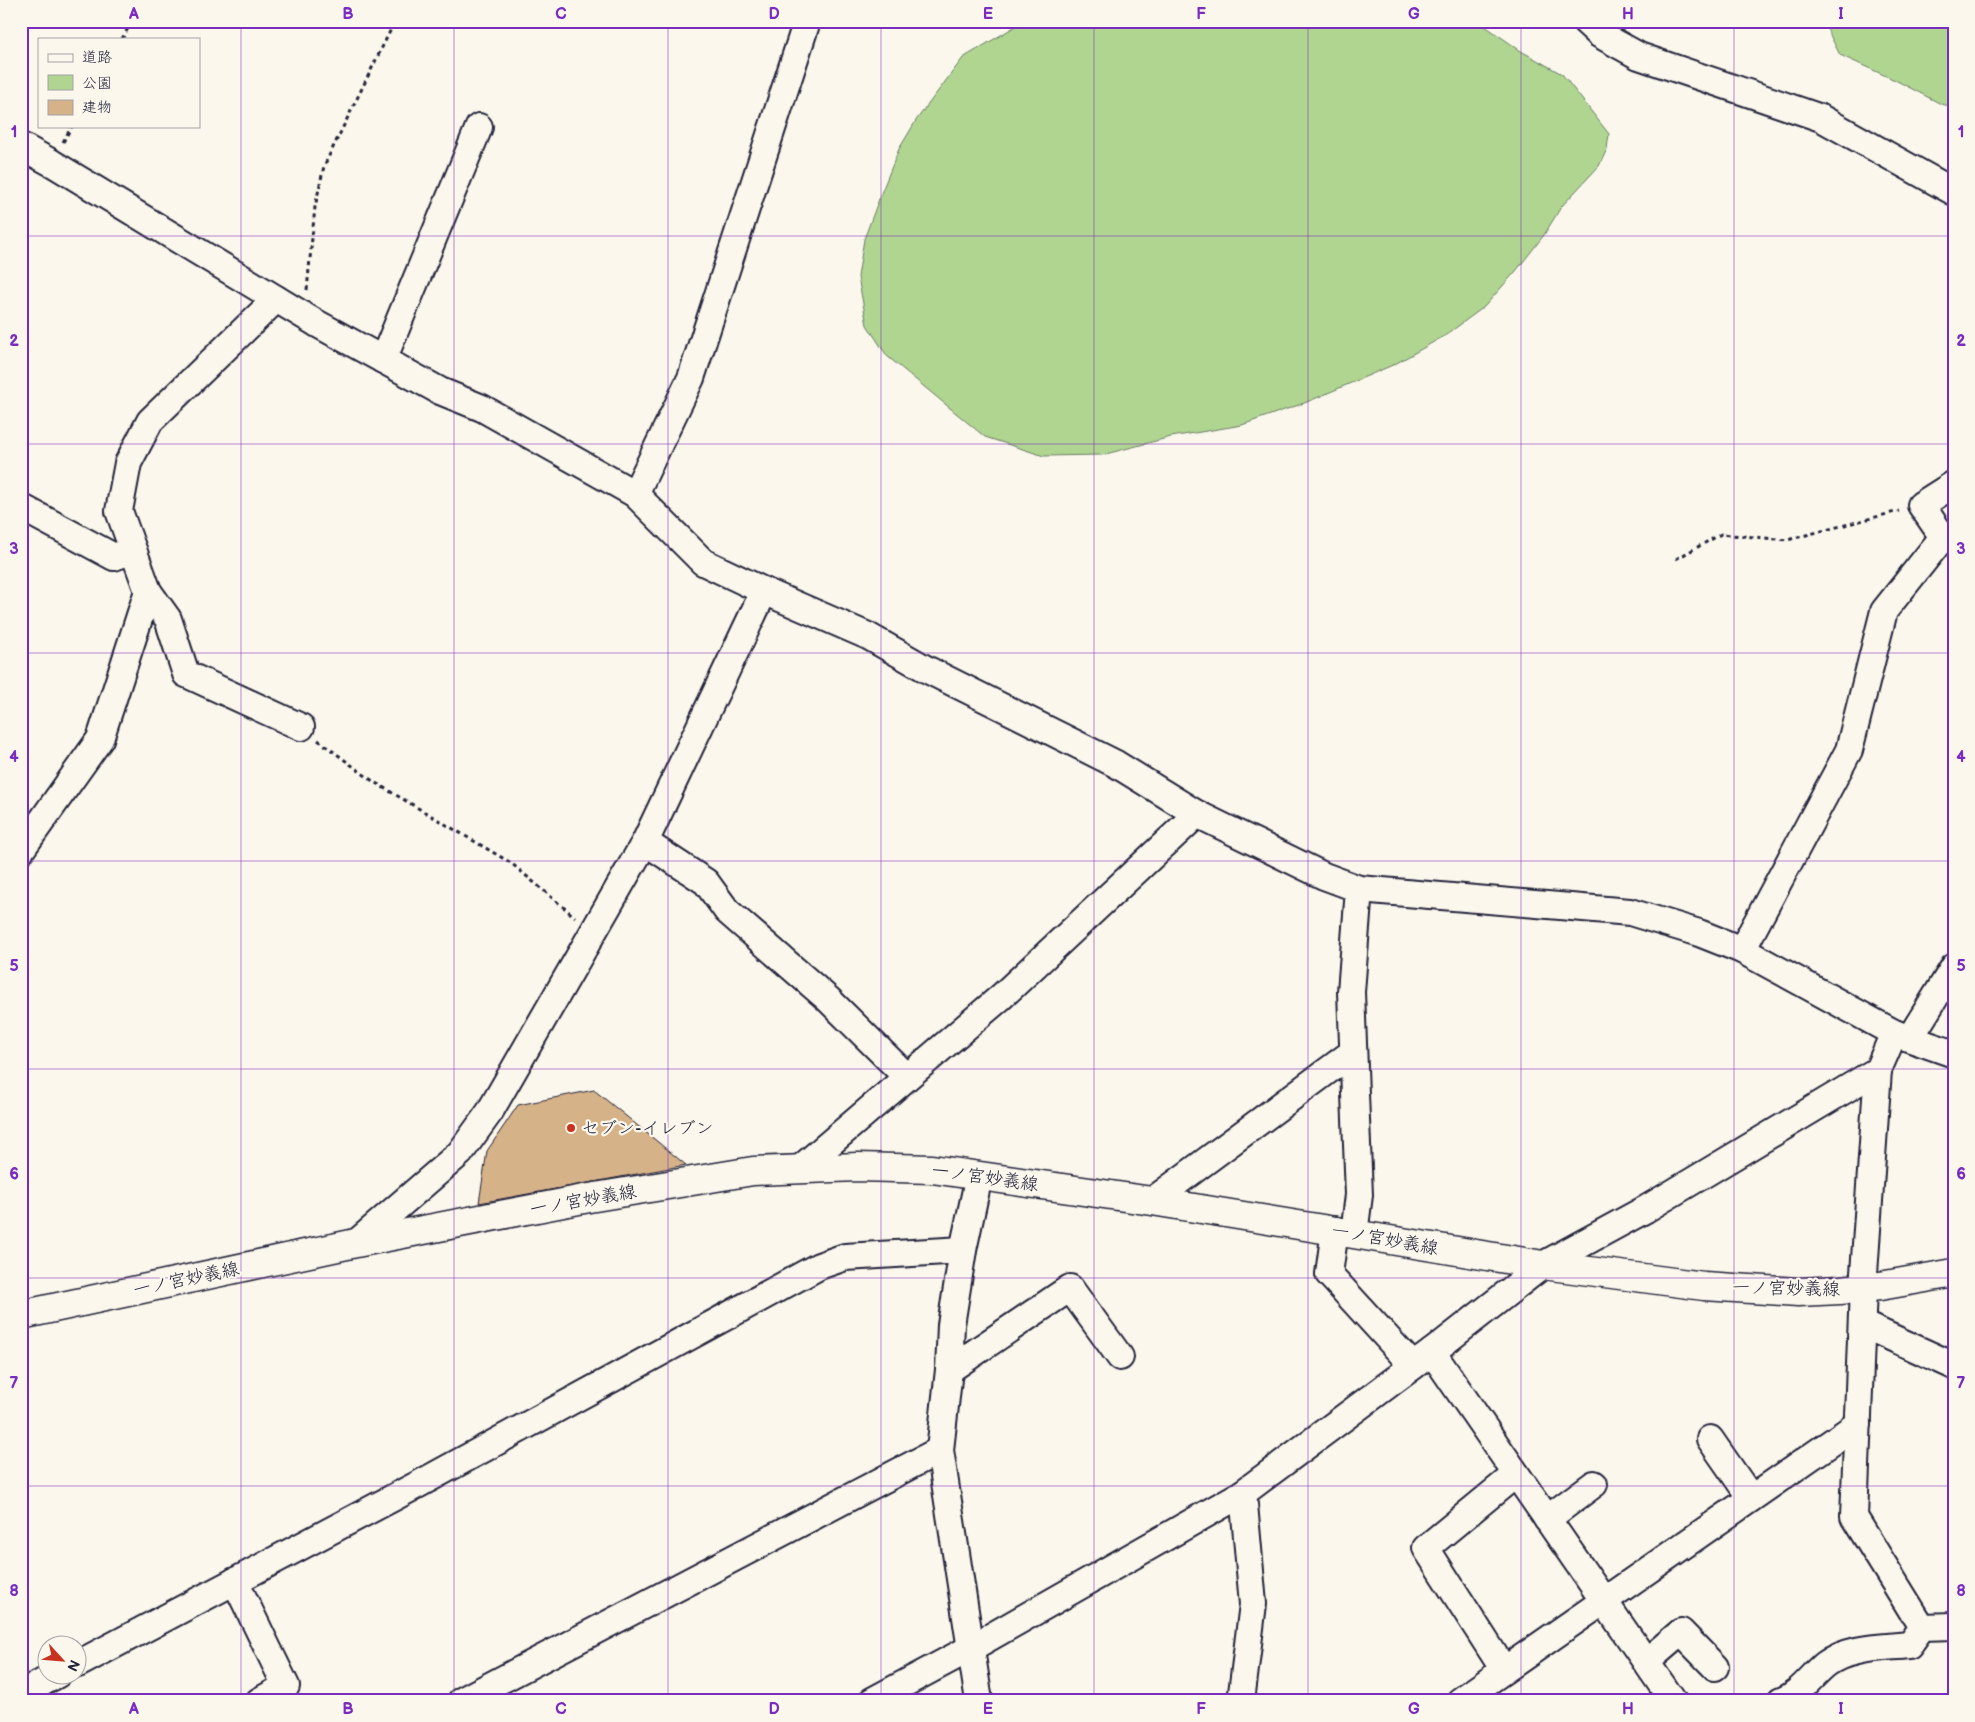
<svg xmlns="http://www.w3.org/2000/svg" width="1975" height="1722" font-family="'Balsamiq Sans','Klee One',sans-serif">
<style>
.green{fill:#b0d591;stroke:#697c66}
.building{fill:#d6b288;stroke:#22223b}
.lines{fill:none;stroke-linecap:round;stroke-linejoin:round}
.minor-casing{stroke:#22223b;stroke-width:30}
.major-casing{stroke:#22223b;stroke-width:31}
.path{stroke:#22223b;stroke-width:3;stroke-dasharray:4 4;stroke-linecap:butt}
.minor{stroke:#fbf7ec;stroke-width:26}
.major{stroke:#fbf7ec;stroke-width:28}
.grid{fill:none;stroke:#7b2cbf;stroke-width:1;stroke-opacity:0.55}
.poi-dot{fill:#c8321e;stroke:#fbf7ec;stroke-width:2}
.labels{text-anchor:middle;stroke-width:4.5;stroke-linejoin:round;paint-order:stroke}
.poi-label{font-size:18px;fill:#22223b;stroke:#fbf7ec;text-anchor:start}
.street-label{font-size:18px;fill:#22223b;stroke:#fbf7ec}
.neatline{fill:none;stroke:#7b2cbf;stroke-width:2}
.grid-label{font-size:16px;text-anchor:middle;font-weight:bold;fill:#7b2cbf}
</style>
<rect width="100%" height="100%" fill="#fbf7ec"/>
<filter id="ink" filterUnits="userSpaceOnUse"><feTurbulence type="fractalNoise" baseFrequency=".02" numOctaves="2"/><feDisplacementMap in="SourceGraphic" scale="10" xChannelSelector="R" yChannelSelector="G"/><feConvolveMatrix kernelMatrix="1 2 1 2 8 2 1 2 1" color-interpolation-filters="sRGB"/></filter>
<g filter="url(#ink)">
<g class="green">
<polygon points="1024,21 1478,21 1521,51 1562,74 1609,134 1607,149 1599,166 1561,207 1544,235 1516,271 1484,307 1446,335 1395,364 1307,402 1242,425 1171,437 1102,455 1044,456 985,437 887,356 867,325 858,277 864,239 882,191 899,149 917,119 963,58"/>
<polygon points="1823,21 1954,21 1954,107 1941,104 1897,81 1840,55"/>
</g>
<polygon class="building" points="594,1090 686,1165 479,1203 487,1151 518,1105"/>
<g class="lines">
<defs>
<g id="minor">
<polyline points="1585,21 1599,34 1639,56 1821,118 1954,192"/>
<polyline points="21,146 52,163 316,323 440,391 482,408 635,494 703,562 764,591 868,636 926,669 1116,764 1197,814 1324,876 1359,889 1630,912 1699,933 1742,950 1894,1033 1954,1054"/>
<polyline points="276,299 150,421 128,463 119,511 148,591 168,619 186,674 301,727"/>
<polyline points="383,360 479,127"/>
<polyline points="635,494 691,378 807,21"/>
<polyline points="21,507 114,557 133,550"/>
<polyline points="645,842 706,882 727,911 828,999 907,1077"/>
<polyline points="21,850 100,739 148,591"/>
<polyline points="1742,950 1849,750 1884,611 1943,537 1921,505 1954,484"/>
<polyline points="1910,1038 1954,967"/>
<polyline points="801,1168 1001,997 1197,814"/>
<polyline points="979,1176 963,1250 951,1325 949,1370 940,1450 979,1701"/>
<polyline points="1152,1201 1353,1052"/>
<polyline points="1335,1230 1329,1274 1413,1366"/>
<polyline points="1354,1234 1359,1195 1351,992 1359,889"/>
<polyline points="356,1243 460,1153 489,1113 645,842 764,591"/>
<polyline points="1862,1324 1954,1366"/>
<polyline points="1432,1352 1673,1701"/>
<polyline points="949,1370 1070,1288 1120,1357"/>
<polyline points="1710,1439 1751,1498"/>
<polyline points="1547,1519 1594,1484"/>
<polyline points="235,1581 286,1686 259,1701"/>
<polyline points="1922,1627 1954,1626"/>
<polyline points="1646,1662 1681,1632 1715,1667"/>
<polyline points="78,1664 419,1484 819,1266 845,1257 963,1250"/>
<polyline points="1504,1670 1426,1548 1516,1474"/>
<polyline points="21,1694 58,1674"/>
<polyline points="461,1701 940,1450"/>
<polyline points="872,1701 971,1648 1243,1493 1432,1352 1543,1265 1646,1209 1878,1070 1894,1033"/>
<polyline points="1241,1701 1253,1604 1243,1493"/>
<polyline points="1460,1701 1858,1424"/>
<path d="M1781 1701C1799 1695 1811 1676 1826 1664 1849 1647 1881 1648 1909 1645L1922 1627 1854 1517 1863 1288 1878 1070"/>
</g>
<polyline id="major" points="21,1315 356,1243 589,1198 753,1171 858,1167 932,1169 1152,1201 1543,1265 1704,1286 1798,1292 1840,1290 1880,1286 1954,1273"/>
</defs>
<use href="#minor" class="minor-casing"/>
<use href="#major" class="major-casing"/>
<g class="path">
<polyline points="122,39 132,21"/>
<polyline points="63,142 72,126"/>
<polyline points="307,290 315,207 324,166 395,21"/>
<polyline points="1676,559 1721,534 1787,540 1899,511"/>
<polyline points="318,740 374,782 511,863 575,917"/>
</g>
<use href="#minor" class="minor"/>
<use href="#major" class="major"/>
</g>
</g>
<path class="grid" d="M241 21V1701M454 21V1701M668 21V1701M881 21V1701M1094 21V1701M1308 21V1701M1521 21V1701M1734 21V1701M21 236H1954M21 444H1954M21 653H1954M21 861H1954M21 1069H1954M21 1278H1954M21 1486H1954"/>
<circle class="poi-dot" cx="571" cy="1128" r="5"/>
<g class="labels">
<g class="poi-label">
<text x="581" y="1134">セブン-イレブン</text>
</g>
<g class="street-label">
<text transform="translate(985 1177) rotate(8)" y="6">一ノ宮妙義線</text>
<text transform="translate(583 1200) rotate(-10)" y="6">一ノ宮妙義線</text>
<text transform="translate(1385 1239) rotate(10)" y="6">一ノ宮妙義線</text>
<text transform="translate(186 1279) rotate(-12)" y="6">一ノ宮妙義線</text>
<text transform="translate(1786 1288) rotate(1)" y="6">一ノ宮妙義線</text>
</g>
</g>
<rect width="1975" height="1722" fill="none" stroke="#fbf7ec" stroke-width="55"/>
<rect x="38" y="38" width="162" height="90" fill="#fbf7ec" stroke="#a4a2a5"/>
<rect x="48" y="54" width="25" height="8" fill="#fbf7ec" stroke="#a4a2a5"/>
<text x="82" y="62" font-size="15" fill="#22223b">道路</text>
<rect x="48" y="75" width="25" height="15" fill="#b0d591" stroke="#a4a2a5"/>
<text x="82" y="88" font-size="15" fill="#22223b">公園</text>
<rect x="48" y="100" width="25" height="15" fill="#d6b288" stroke="#a4a2a5"/>
<text x="82" y="112" font-size="15" fill="#22223b">建物</text>
<g transform="translate(62 1660) rotate(116)"><circle r="24" fill="#fbf7ec" stroke="#a4a2a5"/>
<path d="M0-4L9 19L0 12L-9 19Z" fill="#c8321e"/>
<text y="-8" font-size="14" font-weight="bold" text-anchor="middle" fill="#22223b">N</text>
</g>
<rect x="28" y="28" width="1920" height="1666" class="neatline"/>
<g class="grid-label">
<text x="134" y="19">A</text>
<text x="348" y="19">B</text>
<text x="561" y="19">C</text>
<text x="774" y="19">D</text>
<text x="988" y="19">E</text>
<text x="1201" y="19">F</text>
<text x="1414" y="19">G</text>
<text x="1628" y="19">H</text>
<text x="1841" y="19">I</text>
<text x="14" y="137">1</text>
<text x="1961" y="137">1</text>
<text x="14" y="346">2</text>
<text x="1961" y="346">2</text>
<text x="14" y="554">3</text>
<text x="1961" y="554">3</text>
<text x="14" y="762">4</text>
<text x="1961" y="762">4</text>
<text x="14" y="971">5</text>
<text x="1961" y="971">5</text>
<text x="14" y="1179">6</text>
<text x="1961" y="1179">6</text>
<text x="14" y="1388">7</text>
<text x="1961" y="1388">7</text>
<text x="14" y="1596">8</text>
<text x="1961" y="1596">8</text>
<text x="134" y="1714">A</text>
<text x="348" y="1714">B</text>
<text x="561" y="1714">C</text>
<text x="774" y="1714">D</text>
<text x="988" y="1714">E</text>
<text x="1201" y="1714">F</text>
<text x="1414" y="1714">G</text>
<text x="1628" y="1714">H</text>
<text x="1841" y="1714">I</text>
</g>
</svg>
